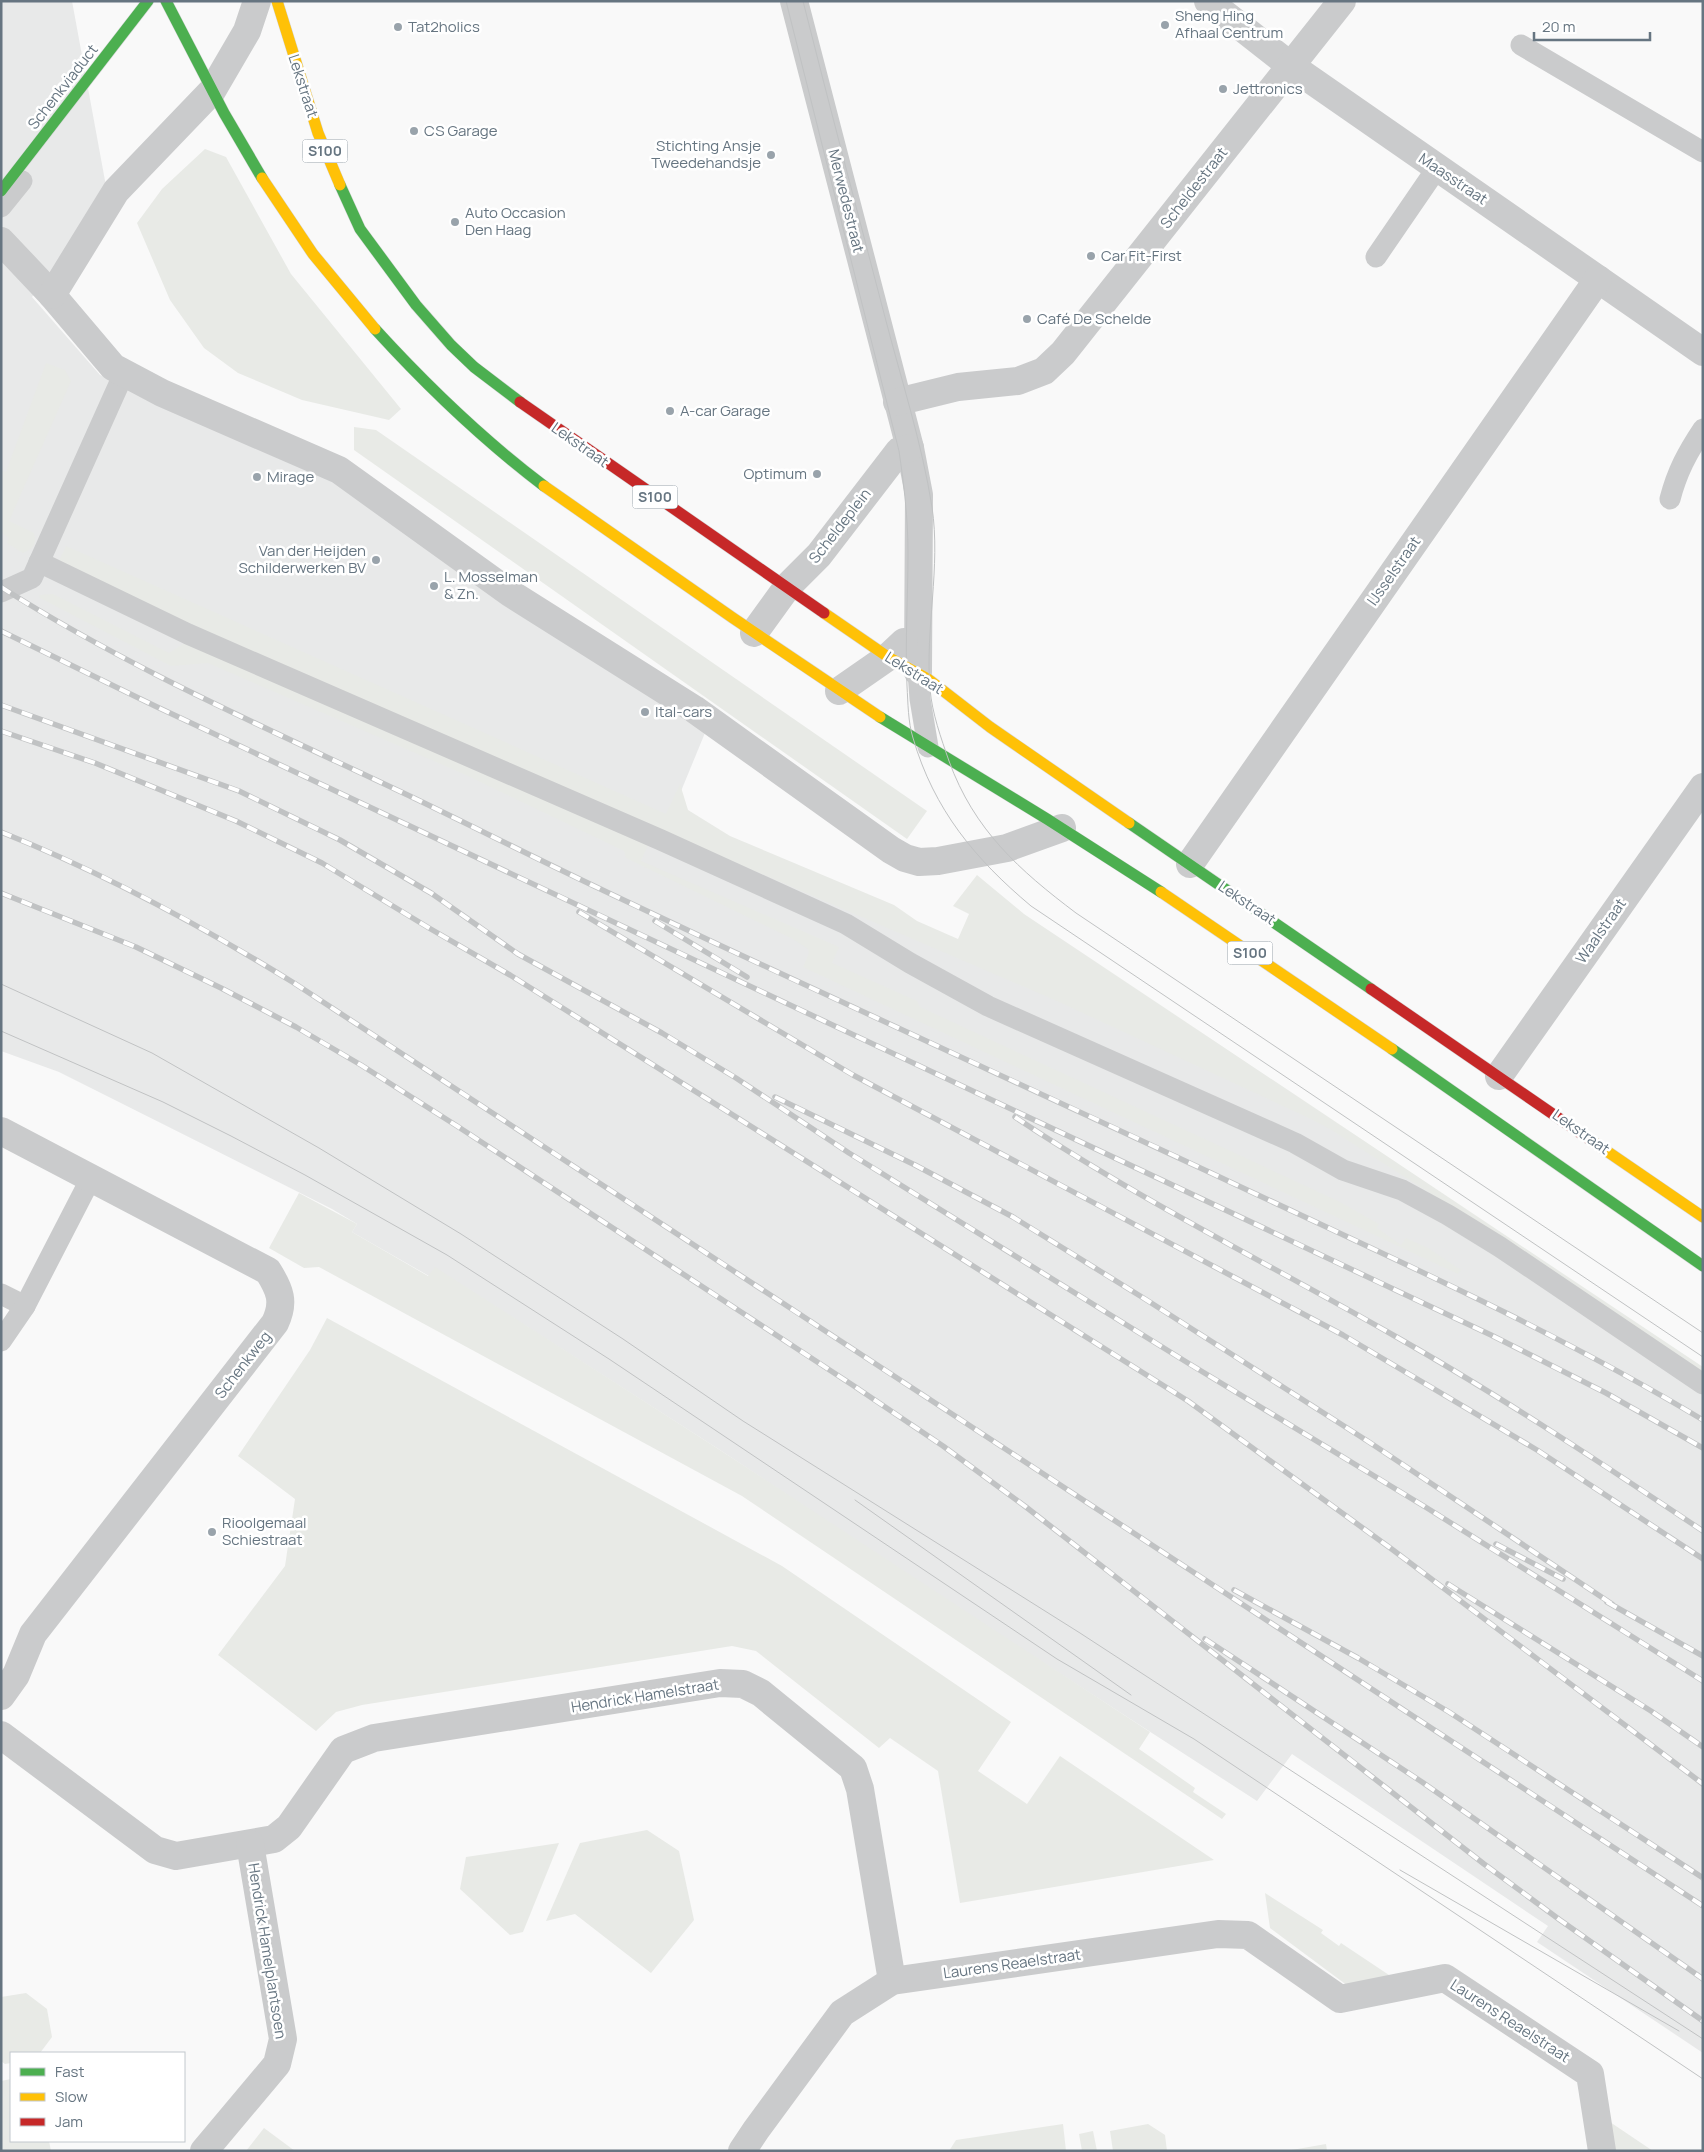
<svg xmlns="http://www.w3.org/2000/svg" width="1704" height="2152" font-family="Manrope,sans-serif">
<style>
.built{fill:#e8e9e9}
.green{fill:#e8eae6}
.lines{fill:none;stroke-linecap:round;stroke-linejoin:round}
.fast-casing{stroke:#d5d6d7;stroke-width:12}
.slow-casing{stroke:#d5d6d7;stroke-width:12}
.jam-casing{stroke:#d5d6d7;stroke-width:12}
.lane{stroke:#cacbcc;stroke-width:21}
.street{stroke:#cacbcc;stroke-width:28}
.fast{stroke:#4caf50;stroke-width:11}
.slow{stroke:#ffc107;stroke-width:11}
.jam{stroke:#c62828;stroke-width:11}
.tram{stroke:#c0c2c3;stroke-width:1}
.rail-casing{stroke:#c0c2c3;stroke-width:5.5}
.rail{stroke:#fff;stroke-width:4;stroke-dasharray:11;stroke-linecap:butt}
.poi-dot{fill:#99a3ab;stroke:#fff;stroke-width:2}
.labels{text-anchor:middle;stroke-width:5;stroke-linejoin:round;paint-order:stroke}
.shield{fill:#fff;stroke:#949ea7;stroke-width:1}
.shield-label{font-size:14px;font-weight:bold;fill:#667581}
.poi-label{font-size:15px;fill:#667581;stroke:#fff;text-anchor:start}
.street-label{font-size:15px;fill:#667581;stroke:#fff}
</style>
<rect width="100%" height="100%" fill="#f9f9f9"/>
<polygon class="built" points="1,1 72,1 108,197 32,297 100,375 336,476 707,728 665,830 957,950 1309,1111 1703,1372 1703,2053 1537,1942 1548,1926 1292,1754 1257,1801 903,1572 720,1450 435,1268 429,1276 352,1232 357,1224 332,1209 59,1072 1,1051"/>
<g class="green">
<polygon points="205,149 226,157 291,274 401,409 389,420 302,400 238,373 204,348 170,300 137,223 162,189"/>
<path d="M46 363 65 370 71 381 9 521 34 533C37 545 33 548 23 553L7 543 9 538 1 532V470L6 472Z"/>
<polygon points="354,427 376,430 927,811 907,839 354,450"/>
<polygon points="66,546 666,814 680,784 688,810 730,836 894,905 917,921 958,939 969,914 953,906 977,875 1024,914 1703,1367 1703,1376 1489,1231 1330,1129 1309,1118 1057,1001 548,782 191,624 59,561"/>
<polygon points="53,594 169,653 186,642 648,845 641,861 839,947 832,963 917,1001 920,1007 1338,1201 1379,1224 1377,1228 1401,1245 1406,1238 1428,1248 1461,1270 1458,1274 803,967 809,953 808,949 793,939 626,858 624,851 466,775 208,663 171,666 40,598 39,595"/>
<polygon points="299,1193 357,1224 352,1232 428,1276 435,1267 720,1450 1150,1732 1139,1749 1195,1788 1193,1792 1226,1814 1222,1819 742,1496 319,1267 304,1268 269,1248"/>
<polygon points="327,1318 782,1566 1011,1722 978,1771 1027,1804 1060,1756 1214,1860 960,1903 938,1771 890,1738 879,1748 756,1651 732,1646 362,1705 336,1712 316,1731 218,1655 285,1566 295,1499 238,1456 310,1350"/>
<polygon points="647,1830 679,1851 694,1920 651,1973 575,1914 546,1921 580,1843"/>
<polygon points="559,1843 523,1932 510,1935 460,1889 466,1857"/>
<polygon points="1265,1893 1323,1930 1321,1933 1339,1946 1341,1943 1392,1977 1348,1986 1270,1928"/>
<polygon points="26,1993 47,2009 52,2037 40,2053 11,2053 11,2063 5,2064 1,2061 1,1997"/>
<polygon points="11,2079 11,2141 49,2141 51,2151 1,2151 1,2081"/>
<polygon points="1604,2118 1653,2151 1608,2151"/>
<polygon points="1063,2124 1066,2151 949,2151 956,2140"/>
<polygon points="1148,2124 1165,2135 1167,2151 1113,2151 1110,2131"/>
<polygon points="264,2128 295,2151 246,2151"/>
<polygon points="1093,2131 1097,2151 1082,2151 1079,2134"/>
<polygon points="1326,2144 1327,2151 1286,2151"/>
</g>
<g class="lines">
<defs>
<g id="fast">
<polyline points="166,1 224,113 262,178"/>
<polyline points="340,185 360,229 416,305 451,345 474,367 520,402"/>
<polyline points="1,191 148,1"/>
<path d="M375 329C427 386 482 439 544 486"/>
<polyline points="880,717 1047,819 1161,892"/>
<polyline points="1129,823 1371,989"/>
<polyline points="1392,1049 1703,1266"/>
</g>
<g id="slow">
<polyline points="277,1 318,133 340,185"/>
<polyline points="262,178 313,254 375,329"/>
<polyline points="544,486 733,618 880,717"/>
<polyline points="824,613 888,657 928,679 990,727 1129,823"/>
<polyline points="1161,892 1392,1049"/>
<polyline points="1592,1141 1703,1217"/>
</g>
<g id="jam">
<polyline points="520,402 824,613"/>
<polyline points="1371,989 1592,1141"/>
</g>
</defs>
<use href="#fast" class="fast-casing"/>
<use href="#slow" class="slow-casing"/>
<use href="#jam" class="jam-casing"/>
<g class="lane">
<polyline points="1521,45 1703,152"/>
<polyline points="1,207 22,181"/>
<polyline points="1376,257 1437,168"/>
<path d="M1670 499C1677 472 1687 453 1703 429"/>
<polyline points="39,562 188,634 661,840 846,924 910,963 988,1006 1295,1143 1343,1170 1402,1190 1448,1215 1500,1247 1703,1384"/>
<polyline points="1,592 32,578 124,373"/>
<polyline points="918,672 920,699 928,747"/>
<polyline points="1,1294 25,1306"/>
<polyline points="1,1341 25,1306 91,1178"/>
</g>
<g class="street">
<polyline points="794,1 910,448 919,495 918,672"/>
<polyline points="1208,1 1291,66 1703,352"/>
<polyline points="1,241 52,295 113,367 162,393 339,470 510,593 694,709 891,850 905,858 919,862 938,861 1007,848 1062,828"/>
<polyline points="52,295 116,191 212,91 247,31 257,1"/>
<polyline points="897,402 958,387 1018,381 1044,371 1063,353 1342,1"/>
<polyline points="754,633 788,586 819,555 899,451 910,448"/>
<polyline points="839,691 888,657 904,642"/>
<polyline points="1190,864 1598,279"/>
<polyline points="1499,1076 1703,787"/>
<path d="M1 1131 268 1271C280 1290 285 1302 275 1323L33 1634 16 1675 1 1696"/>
<polyline points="1,1735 155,1850 176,1856 274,1839 289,1827 343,1750 374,1738 720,1683 743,1684 761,1693 853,1768 860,1789 892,1981"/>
<polyline points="204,2151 277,2064 283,2039 250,1844"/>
<polyline points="742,2151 756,2130 842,2013 892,1981 1218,1934 1248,1935 1340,1999 1445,1978 1590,2074 1602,2151"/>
</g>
<use href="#fast" class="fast"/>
<use href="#slow" class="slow"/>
<use href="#jam" class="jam"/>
<g class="tram">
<path d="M786 1 899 451C904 485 908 518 908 553 908 597 905 641 907 686 908 703 908 722 913 738 934 810 975 859 1031 906L1703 1357"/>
<path d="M803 1C830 108 858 214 886 321 902 382 922 444 932 507 941 567 925 629 930 689 932 713 941 738 949 761 974 830 1019 870 1076 913L1703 1333"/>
<polyline points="1,984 152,1053 319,1148 461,1234 623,1339 743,1421 1080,1633 1703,2039"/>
<polyline points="1,1031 163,1102 231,1136 305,1175 447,1255 609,1359 1057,1659 1194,1739 1703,2079"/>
<polyline points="855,1500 1131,1695"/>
<polyline points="1400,1870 1679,2031"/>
</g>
<defs>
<g id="rail">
<path d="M1 587C133 671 276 732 416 799 482 831 547 864 613 895 811 989 1011 1079 1209 1172 1376 1251 1545 1325 1703 1420"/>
<polyline points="1,631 155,706 1491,1335 1606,1393 1703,1448"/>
<polyline points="1,705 239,791 340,840 431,893 518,954 662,1033 736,1078 849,1153 1188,1363 1427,1508 1703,1681"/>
<polyline points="1,731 95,763 236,821 322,863 429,928 510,975 1188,1401 1393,1550 1703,1784"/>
<path d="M1 832C104 873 200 925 294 983L1703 1906"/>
<polyline points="1,893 136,947 221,988 296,1027 361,1065 457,1126 854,1386 943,1446 1026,1507 1484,1864 1560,1920 1703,2021"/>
<polyline points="579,912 853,1075 1343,1335 1537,1450 1703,1559"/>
<polyline points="655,921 747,977"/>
<polyline points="775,1097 915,1165 1013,1217 1145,1299 1369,1442 1612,1604"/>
<path d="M1015 1117C1136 1198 1267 1263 1393 1335 1499 1395 1601 1463 1703 1531"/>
<polyline points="1496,1544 1563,1579"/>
<polyline points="1448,1584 1651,1711 1703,1747"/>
<polyline points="1234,1590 1358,1658 1449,1712 1703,1878"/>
<polyline points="1607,1602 1703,1656"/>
<polyline points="1205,1639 1422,1782 1703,1979"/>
</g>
</defs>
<use href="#rail" class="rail-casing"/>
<use href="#rail" class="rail"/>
</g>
<g class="poi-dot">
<circle cx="1165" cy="25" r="5"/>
<circle cx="398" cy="27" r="5"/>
<circle cx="1223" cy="89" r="5"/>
<circle cx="414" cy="131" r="5"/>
<circle cx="771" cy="155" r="5"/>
<circle cx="455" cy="222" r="5"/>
<circle cx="1091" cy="256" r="5"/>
<circle cx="1027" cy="319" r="5"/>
<circle cx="670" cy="411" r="5"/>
<circle cx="817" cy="474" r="5"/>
<circle cx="257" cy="477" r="5"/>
<circle cx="376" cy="560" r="5"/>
<circle cx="434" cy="586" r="5"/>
<circle cx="645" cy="712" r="5"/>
<circle cx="212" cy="1532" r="5"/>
</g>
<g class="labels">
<g class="shield">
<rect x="302.5" y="139.5" width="45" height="23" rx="4"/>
<rect x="632.5" y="485.5" width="45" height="23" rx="4"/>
<rect x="1227.5" y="941.5" width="45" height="23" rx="4"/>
</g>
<g class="shield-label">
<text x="325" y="156">S100</text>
<text x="655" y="502">S100</text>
<text x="1250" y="958">S100</text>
</g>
<g class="poi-label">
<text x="1175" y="21">Sheng Hing<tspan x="1175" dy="17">Afhaal Centrum</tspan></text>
<text x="408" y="32">Tat2holics</text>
<text x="1233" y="94">Jettronics</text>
<text x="424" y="136">CS Garage</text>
<text x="761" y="151" text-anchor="end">Stichting Ansje<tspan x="761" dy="17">Tweedehandsje</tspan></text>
<text x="465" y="218">Auto Occasion<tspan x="465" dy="17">Den Haag</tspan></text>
<text x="1101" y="261">Car Fit-First</text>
<text x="1037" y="324">Café De Schelde</text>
<text x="680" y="416">A-car Garage</text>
<text x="807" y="479" text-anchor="end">Optimum</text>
<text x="267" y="482">Mirage</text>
<text x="366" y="556" text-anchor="end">Van der Heijden<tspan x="366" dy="17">Schilderwerken BV</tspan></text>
<text x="444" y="582">L. Mosselman<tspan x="444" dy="17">&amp; Zn.</tspan></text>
<text x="655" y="717">Ital-cars</text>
<text x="222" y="1528">Rioolgemaal<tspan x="222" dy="17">Schiestraat</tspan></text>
</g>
<g class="street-label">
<text transform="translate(303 86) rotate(72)" y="5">Lekstraat</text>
<text transform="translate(63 87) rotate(-52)" y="5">Schenkviaduct</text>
<text transform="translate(1453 179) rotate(34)" y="5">Maasstraat</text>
<text transform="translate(1194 188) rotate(-52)" y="5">Scheldestraat</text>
<text transform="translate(846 201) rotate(76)" y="5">Merwedestraat</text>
<text transform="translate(580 445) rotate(35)" y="5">Lekstraat</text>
<text transform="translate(840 526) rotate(-52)" y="5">Scheldeplein</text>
<text transform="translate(1394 571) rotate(-55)" y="5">IJsselstraat</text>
<text transform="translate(914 673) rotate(32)" y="5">Lekstraat</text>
<text transform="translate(1247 903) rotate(34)" y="5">Lekstraat</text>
<text transform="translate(1601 931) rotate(-55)" y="5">Waalstraat</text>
<text transform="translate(1581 1132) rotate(35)" y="5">Lekstraat</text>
<text transform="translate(243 1365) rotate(-52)" y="5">Schenkweg</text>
<text transform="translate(645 1696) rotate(-9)" y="5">Hendrick Hamelstraat</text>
<text transform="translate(267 1951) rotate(81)" y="5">Hendrick Hamelplantsoen</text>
<text transform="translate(1012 1964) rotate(-8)" y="5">Laurens Reaelstraat</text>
<text transform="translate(1510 2021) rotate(33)" y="5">Laurens Reaelstraat</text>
</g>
</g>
<rect width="1704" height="2152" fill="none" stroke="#667581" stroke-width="5"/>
<rect x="10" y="2052" width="175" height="90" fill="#ffffff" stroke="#c2c8cd"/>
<rect x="20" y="2068" width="25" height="8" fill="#4caf50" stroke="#c2c8cd"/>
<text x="55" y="2077" font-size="15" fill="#667581">Fast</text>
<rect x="20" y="2093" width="25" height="8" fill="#ffc107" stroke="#c2c8cd"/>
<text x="55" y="2102" font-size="15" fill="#667581">Slow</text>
<rect x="20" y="2118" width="25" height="8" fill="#c62828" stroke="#c2c8cd"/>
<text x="55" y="2127" font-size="15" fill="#667581">Jam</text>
<path d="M1534 32v8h116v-8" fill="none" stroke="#667581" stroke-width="2.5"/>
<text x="1542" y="32" font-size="15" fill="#667581" stroke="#ffffff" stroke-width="4" paint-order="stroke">20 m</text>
</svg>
